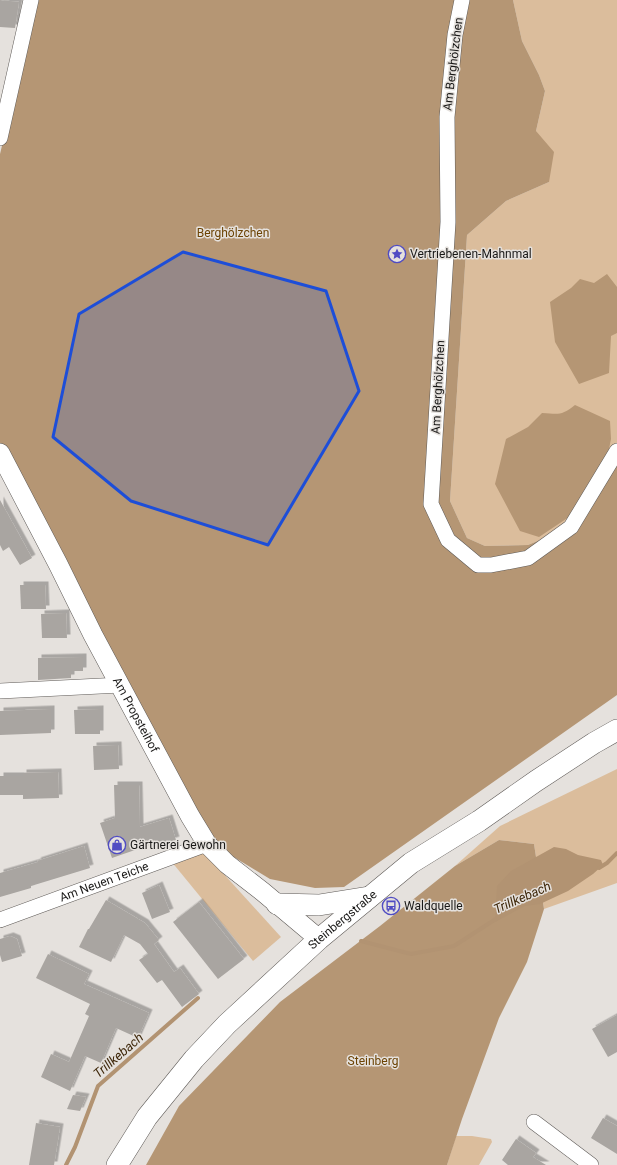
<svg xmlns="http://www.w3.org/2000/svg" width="617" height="1165" font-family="Roboto,sans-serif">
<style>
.green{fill:#dbbd9c}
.forest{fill:#b59674}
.water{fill:#b29372}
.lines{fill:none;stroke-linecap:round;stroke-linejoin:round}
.stream{stroke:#b29372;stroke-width:4}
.building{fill:#a9a5a1;filter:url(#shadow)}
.minor-casing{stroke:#5f5b58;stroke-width:16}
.tertiary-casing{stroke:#5f5b58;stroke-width:20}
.secondary-casing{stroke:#5f5b58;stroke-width:22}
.minor{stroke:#fff;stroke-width:15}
.tertiary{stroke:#fff;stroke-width:19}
.secondary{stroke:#fff;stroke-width:21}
.marked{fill:#1d4ed8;fill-opacity:0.2;stroke:#1d4ed8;stroke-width:3;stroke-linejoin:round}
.labels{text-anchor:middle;stroke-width:3;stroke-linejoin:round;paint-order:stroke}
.street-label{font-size:12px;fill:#191817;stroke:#e5e1dd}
.park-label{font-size:12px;fill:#6c4304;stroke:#e5e1dd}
.poi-label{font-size:12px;fill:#191817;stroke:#e5e1dd;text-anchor:start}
.water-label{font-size:13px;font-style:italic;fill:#3f280b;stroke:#e5e1dd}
</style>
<defs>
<filter id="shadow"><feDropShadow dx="3.5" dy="-3.5" stdDeviation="0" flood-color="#0004"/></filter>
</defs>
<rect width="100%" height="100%" fill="#e5e1dd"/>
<g class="green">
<polygon points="513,0 617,0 617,450 571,527 528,545 485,546 467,538 450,501 467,235 506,201 549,182 536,131 545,91 539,75 522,41"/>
<polygon points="617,769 617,883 544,909 534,844 499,840 455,866 500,826"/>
<polygon points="202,850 281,937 253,961 171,861"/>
<polygon points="456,1136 472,1136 491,1139 492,1142 479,1165 447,1165"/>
</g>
<g class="forest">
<polygon points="37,0 513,0 522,41 539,75 545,91 536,131 554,152 549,182 506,201 467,235 450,501 467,538 485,546 528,545 571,527 617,450 617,695 344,887 315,888 270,879 214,845 0,452 0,154"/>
<polygon points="607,274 617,287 617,333 611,336 609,373 579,384 555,342 550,302 571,288 580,279 594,283"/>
<path d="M575 405 610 421 611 439 608 454 575 513 539 537 520 531 495 484 506 439 528 427 542 413C559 414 561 416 575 405Z"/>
<polygon points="499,840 534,844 544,909 527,962 499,1018 462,1119 447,1165 146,1165 179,1106 280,1002 380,926 455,866"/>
</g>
<polygon class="water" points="554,847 566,849 578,855 601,860 603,865 593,874 568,891 540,904 525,906 495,922 497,886 511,871"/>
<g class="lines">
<g class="stream">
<polyline points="599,868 607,863 617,853"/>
<polyline points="361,941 411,954 454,946 499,917"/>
<polyline points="66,1165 75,1147 98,1086 198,998"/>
</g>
</g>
<g class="building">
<polygon points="0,0 19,2 15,28 0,27"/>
<polygon points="0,500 32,558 20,565 9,547 3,551 0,545"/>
<polygon points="20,585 45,585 46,609 21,609"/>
<polygon points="66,613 67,638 42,638 41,614"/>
<polygon points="83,657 83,671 71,671 71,678 38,680 38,658"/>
<polygon points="51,709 51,733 0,735 0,711"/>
<polygon points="100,709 100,734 75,734 74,710"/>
<polygon points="118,745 119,769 94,770 93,746"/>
<polygon points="58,772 59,798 23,799 23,795 0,795 0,776 23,776 23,773"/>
<polygon points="114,785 139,785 140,827 169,818 176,840 156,846 155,843 112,858 100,823 115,818"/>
<polygon points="84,846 90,868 31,886 31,888 0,897 0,873 38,862 37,861"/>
<polygon points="159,885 170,912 152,919 142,893"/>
<polygon points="106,900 145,923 159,940 154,944 174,972 180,968 199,994 182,1007 162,980 157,983 139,960 148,954 140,944 124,935 111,962 79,947 88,929 89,929"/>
<polygon points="199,902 244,959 218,979 173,922"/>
<polygon points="10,936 17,939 22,956 2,962 0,955 0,939"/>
<polygon points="48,954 89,974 84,984 149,1013 138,1038 116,1028 101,1063 85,1056 70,1091 41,1077 51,1054 69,1062 89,1016 85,1014 90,1004 36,978"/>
<polygon points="617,1015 617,1052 608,1057 592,1029"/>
<polygon points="73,1095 86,1097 80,1111 67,1109"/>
<polygon points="603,1118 617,1126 617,1154 591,1138"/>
<polygon points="36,1123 60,1127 54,1165 29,1165"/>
<polygon points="516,1139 536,1153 533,1157 546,1165 508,1165 502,1160"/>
</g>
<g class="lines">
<defs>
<g id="minor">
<polyline points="462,0 455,35 447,117 448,222 431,504 448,540 478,565 491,565 528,558 571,527 617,451"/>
<polyline points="0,138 31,0"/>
<polyline points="0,691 121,685"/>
<path id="s1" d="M0 920 207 844"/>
<polyline points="534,1122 591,1165"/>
</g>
<g id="tertiary">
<path id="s2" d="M0 453 58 564 93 635 190 816 207 844 227 864 263 892 319 939"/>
</g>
<g id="secondary">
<polyline points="277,904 319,905 369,897"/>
<path id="s3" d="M117 1165 147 1117 194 1059 227 1024 319 939 411 863 479 821 536 781 594 743 617 730"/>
</g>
</defs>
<use href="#minor" class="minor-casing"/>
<use href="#tertiary" class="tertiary-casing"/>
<use href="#secondary" class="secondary-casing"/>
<use href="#minor" class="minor"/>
<use href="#tertiary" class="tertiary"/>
<use href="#secondary" class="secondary"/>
</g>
<path class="marked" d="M183 252 326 291 359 391 268 545 131 501 53 437 79 314Z"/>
<defs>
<symbol id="sight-ring" viewBox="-11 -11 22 22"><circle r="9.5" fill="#e5e1dd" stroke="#504cc3" stroke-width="1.5"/><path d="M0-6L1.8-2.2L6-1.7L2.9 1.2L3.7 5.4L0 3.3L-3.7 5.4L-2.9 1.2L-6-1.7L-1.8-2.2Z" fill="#504cc3"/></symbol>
<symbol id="shop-ring" viewBox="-11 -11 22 22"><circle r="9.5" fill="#e5e1dd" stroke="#504cc3" stroke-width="1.5"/><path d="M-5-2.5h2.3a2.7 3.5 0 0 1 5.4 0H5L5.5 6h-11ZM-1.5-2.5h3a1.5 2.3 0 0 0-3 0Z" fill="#504cc3"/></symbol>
<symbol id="bus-ring" viewBox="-11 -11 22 22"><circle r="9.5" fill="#e5e1dd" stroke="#504cc3" stroke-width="1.5"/><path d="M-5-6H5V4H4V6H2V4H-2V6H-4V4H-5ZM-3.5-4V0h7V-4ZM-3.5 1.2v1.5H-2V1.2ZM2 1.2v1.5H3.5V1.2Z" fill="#504cc3"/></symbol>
</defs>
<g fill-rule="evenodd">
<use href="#sight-ring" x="387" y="244" width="20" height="20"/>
<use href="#shop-ring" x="107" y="835" width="20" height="20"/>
<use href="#bus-ring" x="381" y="896" width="20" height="20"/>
</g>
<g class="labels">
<g class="street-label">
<text transform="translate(453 64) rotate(-83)" y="4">Am Berghölzchen</text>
<text transform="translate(438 387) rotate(-87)" y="4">Am Berghölzchen</text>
<text dy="4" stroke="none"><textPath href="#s2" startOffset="295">Am Propsteihof</textPath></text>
<text dy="4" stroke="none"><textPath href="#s1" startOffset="111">Am Neuen Teiche</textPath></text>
<text dy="4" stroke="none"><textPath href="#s3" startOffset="335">Steinbergstraße</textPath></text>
</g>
<g class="park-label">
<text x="233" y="237">Berghölzchen</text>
<text x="373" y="1065">Steinberg</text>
</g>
<g class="poi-label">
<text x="410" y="258">Vertriebenen-Mahnmal</text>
<text x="130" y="849">Gärtnerei Gewohn</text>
<text x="404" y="910">Waldquelle</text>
</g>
<g class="water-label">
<text transform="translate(522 897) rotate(-24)" y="5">Trillkebach</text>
<text transform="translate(118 1055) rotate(-41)" y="5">Trillkebach</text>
</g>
</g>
</svg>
